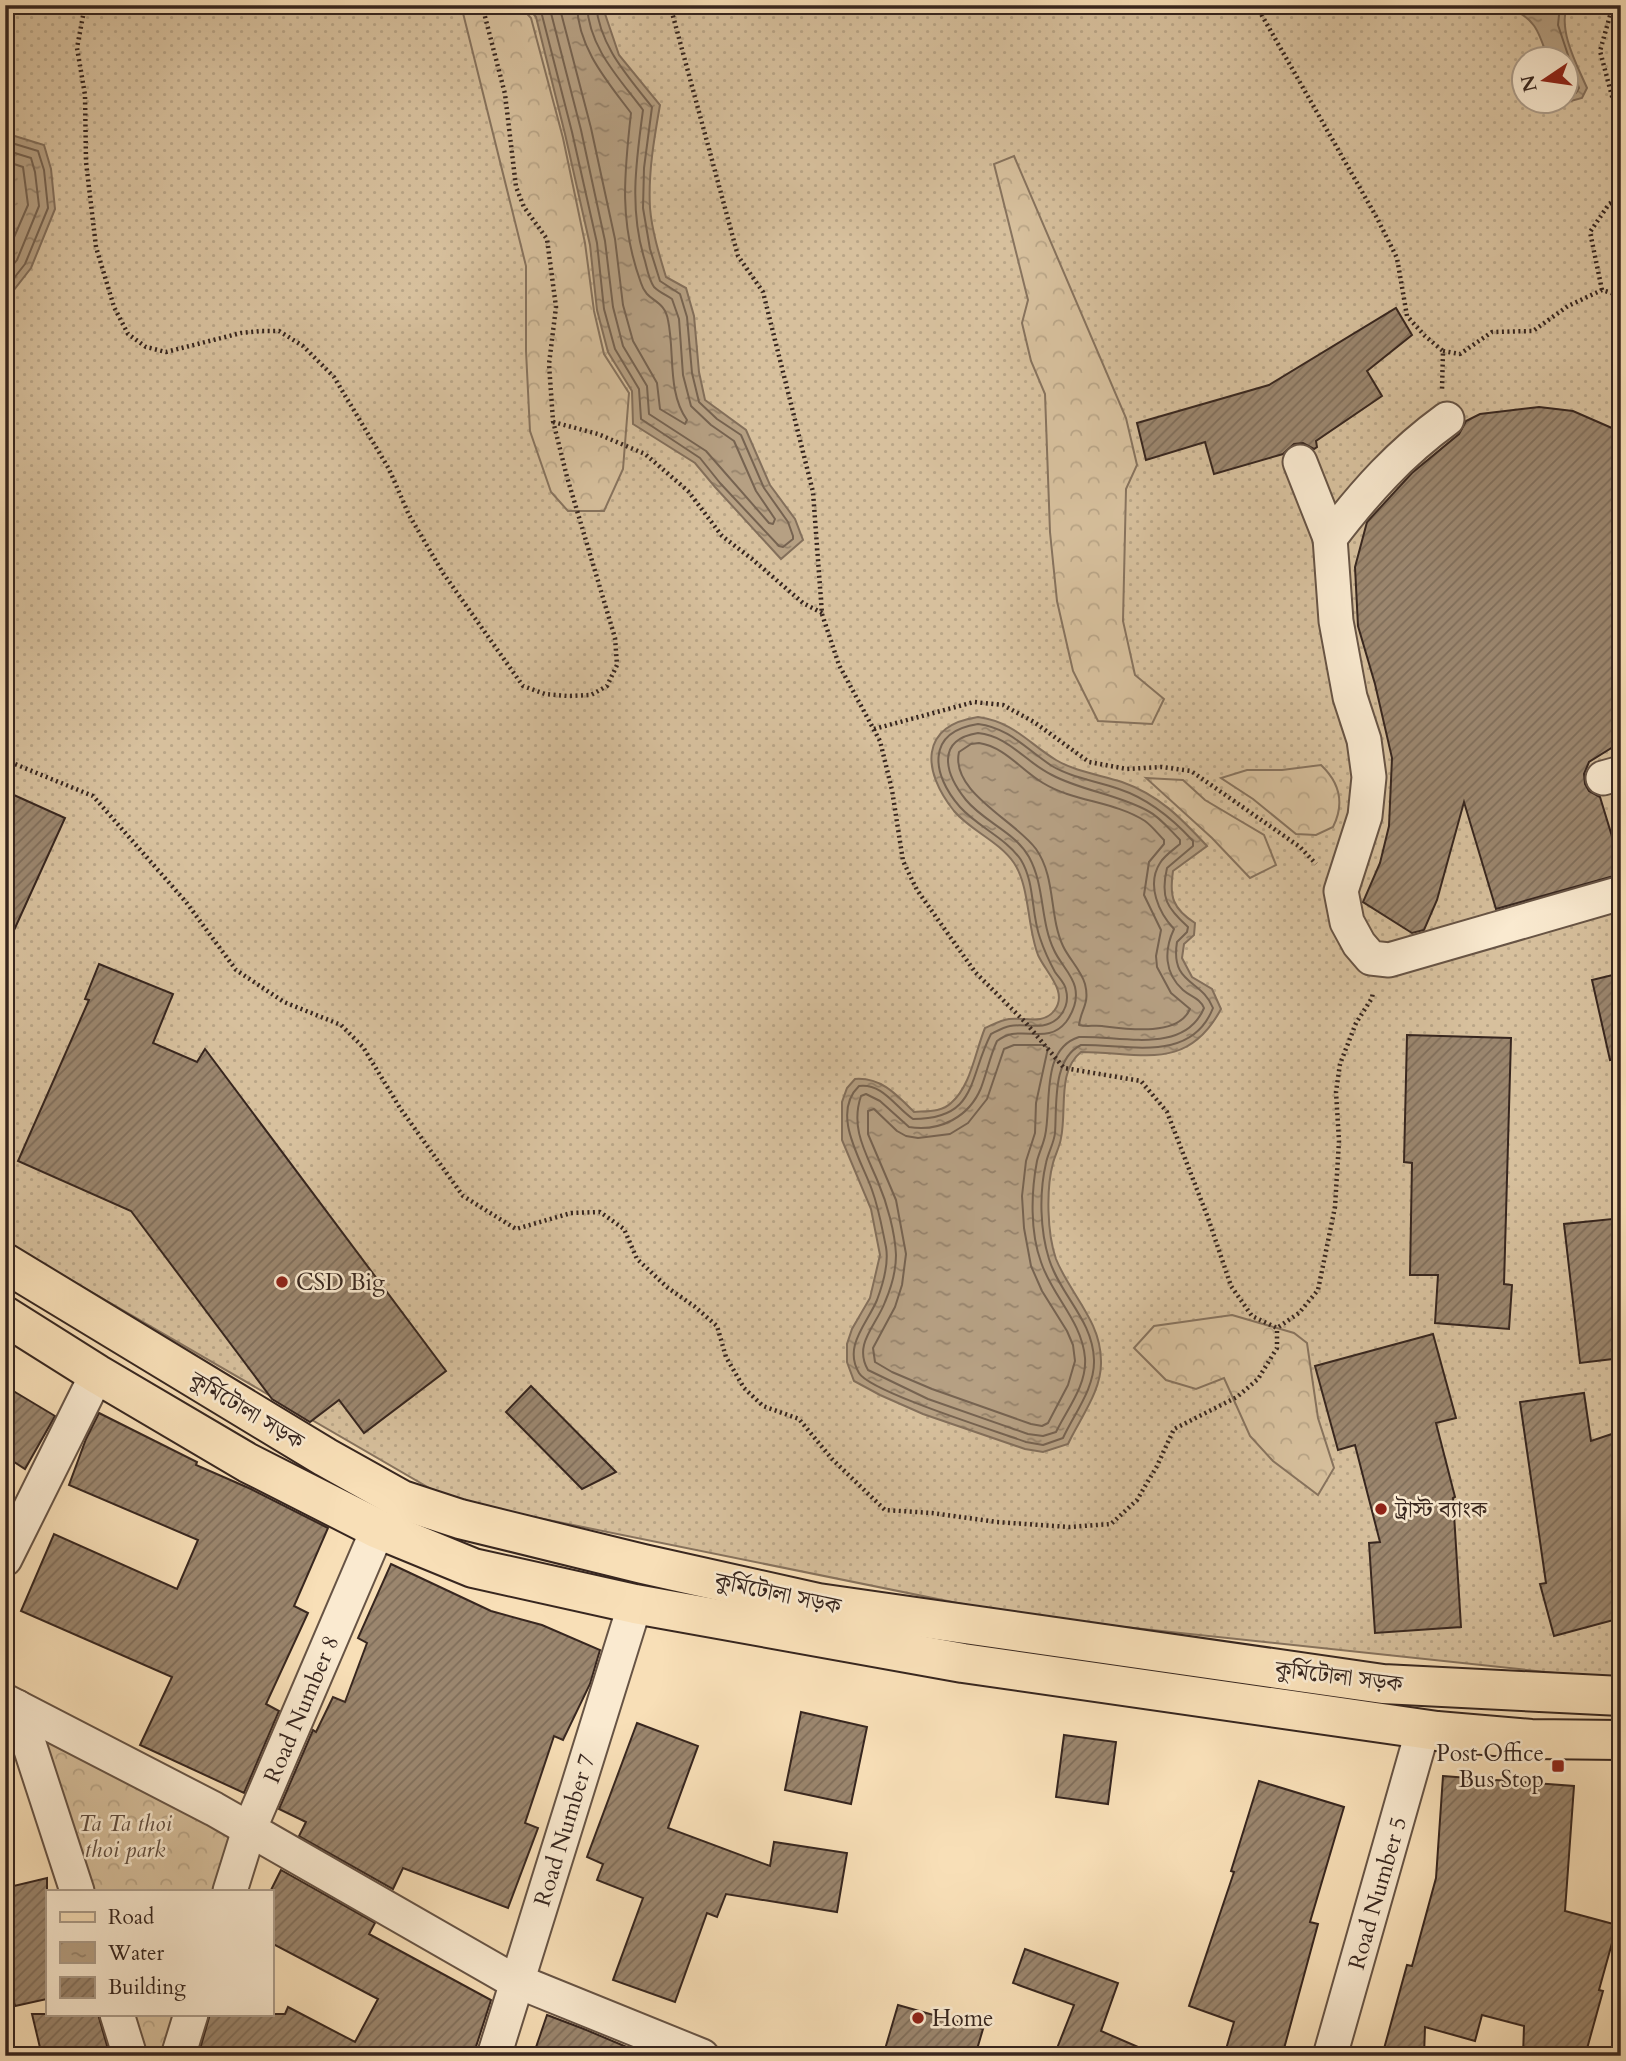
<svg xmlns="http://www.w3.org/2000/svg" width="1626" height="2061" font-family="Cardo,'Noto Serif Bengali',serif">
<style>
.grass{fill:url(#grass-dots);stroke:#87735e;stroke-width:2;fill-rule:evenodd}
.forest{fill:url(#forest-crowns);stroke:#87735e;stroke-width:2}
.water{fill:url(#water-ripples);stroke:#836f5b;stroke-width:2}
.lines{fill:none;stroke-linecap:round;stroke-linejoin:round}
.shore{stroke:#766351;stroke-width:2}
.building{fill:url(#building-hatch);stroke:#37261f;stroke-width:2}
.minor-casing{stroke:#675445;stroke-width:37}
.major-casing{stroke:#37261f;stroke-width:42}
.path{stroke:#37261f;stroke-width:4.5;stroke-dasharray:2 3.5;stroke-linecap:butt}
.minor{stroke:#faead0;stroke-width:33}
.major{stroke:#f8dfb7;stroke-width:38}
.poi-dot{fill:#8f2418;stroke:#faead0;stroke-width:2.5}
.labels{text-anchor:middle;stroke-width:5;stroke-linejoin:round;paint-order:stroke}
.poi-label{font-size:23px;fill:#37261f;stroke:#faead0;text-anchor:start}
.street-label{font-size:23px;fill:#37261f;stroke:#faead0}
.park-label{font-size:23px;font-style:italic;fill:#5f4c3e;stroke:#faead0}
</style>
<defs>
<pattern id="grass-dots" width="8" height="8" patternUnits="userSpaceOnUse" patternTransform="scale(1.75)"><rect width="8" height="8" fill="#d7c09d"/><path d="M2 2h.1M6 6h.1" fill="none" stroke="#b9a587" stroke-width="1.8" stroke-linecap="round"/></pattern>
<pattern id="forest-crowns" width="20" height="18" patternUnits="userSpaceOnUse" patternTransform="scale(1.75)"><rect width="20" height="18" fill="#d7c09d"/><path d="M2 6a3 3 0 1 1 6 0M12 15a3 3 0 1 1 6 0" fill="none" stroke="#b9a587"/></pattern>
<pattern id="water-ripples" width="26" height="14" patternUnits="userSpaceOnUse" patternTransform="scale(1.75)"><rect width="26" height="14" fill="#b6a083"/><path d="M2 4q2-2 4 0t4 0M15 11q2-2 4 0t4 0" fill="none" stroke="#95826b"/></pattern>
<pattern id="building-hatch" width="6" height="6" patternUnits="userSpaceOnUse" patternTransform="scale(1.75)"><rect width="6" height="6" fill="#9b866e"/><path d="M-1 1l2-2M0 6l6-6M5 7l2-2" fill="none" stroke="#7f6d5a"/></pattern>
</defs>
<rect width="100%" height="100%" fill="#f8dfb7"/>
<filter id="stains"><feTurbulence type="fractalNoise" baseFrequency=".00286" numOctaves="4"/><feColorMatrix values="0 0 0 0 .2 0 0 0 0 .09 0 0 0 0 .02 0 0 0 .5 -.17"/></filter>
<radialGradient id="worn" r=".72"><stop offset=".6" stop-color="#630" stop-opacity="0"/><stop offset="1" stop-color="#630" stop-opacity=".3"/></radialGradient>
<path class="grass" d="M5 5H1621V1680L1021 1616 450 1500 5 1242ZM1524 60H1566V102H1524Z"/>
<g class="forest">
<polygon points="461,5 519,5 531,18 563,138 585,243 594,311 604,354 629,393 623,469 604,511 568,511 551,492 530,431 526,351 526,266"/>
<polygon points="1014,156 1126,418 1137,465 1126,489 1123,621 1135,675 1164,699 1152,724 1098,721 1073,671 1057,601 1050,532 1045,394 1031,361 1022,323 1028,300 994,164"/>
<path d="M1321 765C1340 783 1345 803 1333 827L1316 835 1296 834 1253 799 1221 778 1247 770H1282Z"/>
<polygon points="1146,778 1183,780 1205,800 1264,835 1276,865 1250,878 1212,838"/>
<polygon points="1232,1315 1294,1333 1307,1343 1318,1418 1334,1468 1318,1495 1273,1461 1250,1436 1224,1378 1196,1389 1166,1380 1134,1348 1154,1326"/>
<polygon points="31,1724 237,1832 219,1891 84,1891"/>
<polygon points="123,2014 181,2014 168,2056 137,2056"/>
</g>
<g class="water">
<path d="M526 5H602L619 55 660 105C654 139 648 174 650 208 652 231 659 254 666 277L686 288 694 316 699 372 705 400 746 430 770 485 795 519 803 540 781 559 715 487 695 463 633 424 632 391 608 352 597 310 590 245 565 134 536 17Z"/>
<path d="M1506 5H1567C1558 31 1577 65 1587 88L1582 98 1571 101 1567 99 1566 60 1548 59C1538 29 1536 20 1506 5Z"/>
<polygon points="5,133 44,145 51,169 55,209 31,268 14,290 9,329 10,360 5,381"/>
<path d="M978 717C1014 722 1028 743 1056 760 1076 772 1101 775 1122 782 1159 795 1181 818 1207 846L1173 871C1169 897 1173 909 1195 923L1194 935 1184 944 1182 958 1192 977 1212 989 1221 1009C1187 1073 1140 1052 1081 1052 1057 1071 1067 1110 1061 1138 1060 1146 1055 1155 1053 1163 1046 1189 1047 1233 1056 1259 1070 1294 1101 1321 1101 1361 1102 1391 1080 1418 1068 1444L1043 1452 1025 1449 923 1414 880 1395 854 1381 847 1362V1344L852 1329 870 1298 880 1255 871 1209 842 1140V1102L847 1088 855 1079C881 1077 897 1095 914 1112 927 1111 942 1112 951 1103 971 1086 975 1052 985 1028 992 1025 1001 1020 1009 1019 1024 1017 1043 1025 1054 1011 1069 992 1046 973 1038 955 1027 927 1030 887 1014 863 999 841 971 831 954 811 922 771 919 726 978 717Z"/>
</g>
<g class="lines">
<g class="shore">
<path d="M535 5 542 15 572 132 597 243 604 309 615 349 639 389 641 419 700 458 720 483 779 546 783 547 793 539V536L788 522 764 488 741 435 717 419 699 402 692 373 687 317 680 294 660 281 650 249 643 208 644 168 652 107C628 76 600 47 596 5"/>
<path d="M547 5 551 13 581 130 605 241 613 307 623 346 647 386 649 414 706 451 769 523 773 524 775 519 756 491 734 441 711 425 691 406 683 375 679 319 672 299C666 295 659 292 654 287 649 280 647 269 645 261 629 210 636 162 643 110 619 78 589 48 587 5"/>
<path d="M559 5 591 128 615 239 623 305 633 341 657 383 660 409 685 424 687 420C667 392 675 353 668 320 664 298 647 303 641 283 619 223 624 175 631 113 607 81 578 48 577 5"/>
<polyline points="1560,5 1558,25 1579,88 1576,93 1566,93"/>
<polyline points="5,141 38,151 44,170 48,208 25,264 7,287 5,301"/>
<polyline points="5,150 31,158 35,172 39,206 17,260 5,275"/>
<polyline points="5,161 23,167 28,205 5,258"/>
<path d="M978 724C1010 728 1027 750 1052 766 1072 778 1097 781 1119 789 1149 799 1172 818 1193 841V846L1167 868C1160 898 1167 908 1188 927L1187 932 1177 942C1170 985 1202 979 1213 1008 1191 1064 1127 1044 1081 1045 1052 1059 1057 1105 1055 1133 1054 1143 1048 1153 1046 1163 1039 1193 1040 1230 1049 1259 1060 1295 1093 1320 1094 1360 1095 1388 1074 1414 1063 1438L1043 1445 1026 1442C999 1432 870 1392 859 1373 843 1346 867 1324 877 1300 883 1284 889 1264 886 1247 882 1228 879 1209 872 1190 862 1161 830 1114 859 1086 883 1083 895 1107 913 1119 978 1119 968 1078 991 1034 997 1031 1004 1027 1010 1026 1026 1023 1043 1031 1057 1019 1065 1012 1069 1001 1066 990 1065 983 1059 978 1055 972 1049 961 1044 950 1040 938 1031 913 1035 883 1021 860 1006 838 978 827 960 807 931 774 926 732 978 724Z"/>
<path d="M978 733C1009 736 1025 762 1052 775 1082 791 1117 794 1148 811 1160 817 1170 830 1180 840V844C1173 850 1164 856 1160 863 1146 885 1159 913 1174 929 1164 950 1164 973 1183 990 1191 997 1200 998 1204 1008 1184 1056 1118 1035 1079 1037 1040 1049 1052 1106 1045 1136 1043 1145 1039 1153 1037 1161 1031 1192 1030 1232 1041 1262 1052 1296 1082 1321 1085 1358 1087 1385 1067 1409 1056 1432L1043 1436 1028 1434 928 1399 868 1370C853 1344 876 1326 885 1302 891 1288 896 1270 896 1255 895 1232 887 1203 878 1182 866 1153 850 1128 861 1096L866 1094 880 1101 909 1127C940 1132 969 1117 981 1088 987 1072 990 1056 997 1041 1001 1038 1007 1035 1012 1034 1032 1031 1051 1041 1066 1022 1074 1011 1078 1000 1075 987 1072 974 1059 962 1054 950 1040 921 1045 886 1029 857 1015 832 984 822 966 800 945 774 935 740 978 733Z"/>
<path d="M979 743C1005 747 1021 770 1043 783 1074 802 1114 801 1145 821 1152 826 1158 834 1164 840V844L1149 862 1144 895 1161 930 1156 956 1157 967 1171 993 1190 1009C1178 1037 1126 1029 1102 1026 1094 1025 1086 1027 1079 1025 1081 1009 1090 1004 1085 984 1081 970 1069 959 1063 946 1049 916 1056 877 1036 849 1016 821 950 792 959 752L971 744Z"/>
<polygon points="1014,1045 1044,1045 1048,1048 1036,1103 1035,1133 1026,1161 1022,1196 1024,1228 1031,1266 1042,1291 1067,1331 1073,1345 1075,1361 1068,1385 1048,1423 1042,1426 1031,1424 932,1389 892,1372 875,1362 873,1348 895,1307 902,1285 906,1254 896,1200 868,1134 868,1111 874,1109 897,1131 906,1136 918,1138 950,1134 968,1123 987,1099 1004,1049"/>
</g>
</g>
<g class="building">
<polygon points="1396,308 1412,335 1367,371 1382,396 1316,441 1317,447 1314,449 1303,443 1294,444 1283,454 1214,474 1205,442 1146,460 1137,423 1269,385"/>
<polygon points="1539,407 1573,411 1621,432 1621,742 1589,762 1584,774 1585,784 1589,791 1600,797 1621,866 1621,874 1496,909 1464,802 1437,900 1424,930 1412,933 1363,902 1380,863 1389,826 1392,758 1375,684 1358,626 1355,567 1367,522 1412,473 1459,434 1466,421 1480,414"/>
<polygon points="5,791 65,818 5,950"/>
<polygon points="99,964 173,994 153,1043 197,1062 205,1049 446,1371 364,1433 339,1400 310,1422 272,1399 131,1211 18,1161 89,1000 85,999"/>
<polygon points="1621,973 1621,1058 1610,1060 1592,980"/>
<polygon points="1407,1035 1511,1038 1504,1284 1512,1285 1509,1329 1435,1323 1438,1275 1410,1275 1412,1163 1404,1162"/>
<polygon points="1612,1219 1621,1295 1621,1358 1580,1363 1564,1224"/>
<polygon points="1433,1334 1456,1418 1436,1423 1455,1497 1453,1498 1461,1627 1375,1633 1369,1543 1380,1542 1355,1445 1338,1450 1315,1366"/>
<polygon points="5,1386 55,1416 25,1469 5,1456"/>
<polygon points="531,1386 616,1472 582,1489 506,1412"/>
<polygon points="1584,1393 1591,1441 1621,1431 1621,1618 1554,1636 1540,1584 1546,1583 1520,1402"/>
<polygon points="99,1413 197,1462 196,1465 251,1489 328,1528 294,1606 308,1613 266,1704 279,1711 244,1793 140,1745 172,1677 21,1611 54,1534 177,1589 198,1540 69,1485 86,1439"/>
<polygon points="391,1564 491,1611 542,1625 600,1650 590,1684 563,1740 554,1736 525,1823 538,1828 508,1908 403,1868 393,1889 299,1836 306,1822 279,1809 313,1730 316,1732 333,1697 345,1702 367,1643 358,1638"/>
<polygon points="801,1712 867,1727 851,1804 785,1790"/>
<polygon points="637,1723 698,1746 668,1828 770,1866 774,1842 847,1853 837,1912 726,1894 717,1917 707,1913 675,2002 613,1980 643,1898 597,1880 603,1864 587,1857"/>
<polygon points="1064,1735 1116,1742 1108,1804 1056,1797"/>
<polygon points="1443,1776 1574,1786 1565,1911 1617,1925 1599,1990 1603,1991 1585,2056 1523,2056 1524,2026 1482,2015 1475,2041 1425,2027 1424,2056 1382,2056 1407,1965 1412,1966 1436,1878"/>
<polygon points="1259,1781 1344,1807 1310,1922 1318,1924 1282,2056 1224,2056 1234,2022 1189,2006 1234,1872 1231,1871"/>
<polygon points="281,1870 375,1923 369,1934 491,2000 473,2056 198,2056 210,2014 285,2014 288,2007 355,2042 378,1999 271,1943 271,1890"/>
<polygon points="47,1878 47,1999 15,2006 5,1965 5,1888"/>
<polygon points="1025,1949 1118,1983 1101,2031 1159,2056 1054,2056 1074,2005 1013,1983"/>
<polygon points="898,2005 983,2029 975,2056 883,2056"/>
<polygon points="32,2014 98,2014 110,2056 42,2056"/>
<polygon points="547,2015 584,2029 648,2056 533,2056"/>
</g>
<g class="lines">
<defs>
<g id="minor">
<path d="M1447 419C1400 453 1365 492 1330 538L1336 621 1350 697 1364 740 1369 777 1365 816 1341 891 1347 922 1359 944 1371 958 1389 960 1621 893"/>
<polyline points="1300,462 1330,538"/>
<polyline points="1603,778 1621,773"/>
<polyline points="5,1559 97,1374"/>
<polyline points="5,1701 214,1809 507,1977 702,2056"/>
<polyline points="17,1707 77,1891"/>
<polyline points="230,1891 249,1830 378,1529"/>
<polyline points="117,2014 130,2056"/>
<polyline points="178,2056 191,2014"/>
<polyline points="494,2056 635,1604"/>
<polyline points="1330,2056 1423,1729"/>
</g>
<g id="major">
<polyline points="5,1263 325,1457 402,1500 460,1519 643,1564 818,1603 1383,1684 1621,1696"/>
<polyline points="5,1316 97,1374 248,1463 378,1529 473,1568 635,1604 963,1663 1437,1731 1531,1739 1621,1740"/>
</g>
</defs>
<use href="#minor" class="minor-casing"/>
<use href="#major" class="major-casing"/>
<g class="path">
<polyline points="85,5 77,48 85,95 86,162 96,247 114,307 128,334 146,347 166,352 241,333 262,331 279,331 303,346 334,377 389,469 409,515 443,573 523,686 545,694 568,696 591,695 607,686 617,665 615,638 567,477 553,421 549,364 556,307 547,239 524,207 516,187 505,94 482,5"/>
<polyline points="670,5 738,256 763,292 813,492 822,614 839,665 880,741 892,790 903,861 917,890 975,972 1026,1023 1064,1068 1141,1081 1167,1112 1208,1218 1231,1286 1252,1316 1277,1328 1299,1313 1318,1290 1335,1207 1339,1141 1336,1092 1340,1064 1356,1023 1372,998 1373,992"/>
<polyline points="1256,5 1377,218 1397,258 1407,316 1425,336 1443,351 1442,390"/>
<polyline points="1613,5 1600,51 1613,100 1621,112"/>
<polyline points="1602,290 1590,232 1609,204 1621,197"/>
<polyline points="1443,351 1460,354 1492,332 1533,331 1568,306 1602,290 1621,296"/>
<polyline points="553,422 598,434 645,454 688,491 722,536 752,559 803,603 822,613"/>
<polyline points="874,729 974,702 1003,705 1034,722 1089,762 1127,769 1162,767 1191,771 1300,847 1316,864"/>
<polyline points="5,760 93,796 186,902 236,970 284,1002 341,1025 363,1047 400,1108 463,1196 516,1229 571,1213 600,1212 624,1229 637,1259 668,1288 694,1306 717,1326 726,1357 744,1388 763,1406 799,1419 832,1459 885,1510 932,1513 997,1522 1069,1527 1111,1524 1137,1500 1157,1466 1174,1429 1237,1397 1258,1379 1277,1348 1277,1328"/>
</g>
<use href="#minor" class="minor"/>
<use href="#major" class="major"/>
</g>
<g class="poi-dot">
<circle cx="282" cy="1282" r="7"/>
<circle cx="1381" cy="1509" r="7"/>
<rect x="1551" y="1759" width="14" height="14" rx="3.5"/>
<circle cx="918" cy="2018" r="7"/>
</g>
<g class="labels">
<g class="poi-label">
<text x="296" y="1290">CSD Big</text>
<text x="1395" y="1517">ট্রাস্ট ব্যাংক</text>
<text x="1544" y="1761" text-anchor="end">Post Office<tspan x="1544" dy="26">Bus Stop</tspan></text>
<text x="932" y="2026">Home</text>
</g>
<g class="street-label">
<text transform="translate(247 1410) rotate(31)" y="8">কুর্মিটোলা সড়ক</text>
<text transform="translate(778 1593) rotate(12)" y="8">কুর্মিটোলা সড়ক</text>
<text transform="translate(1339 1676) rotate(7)" y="8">কুর্মিটোলা সড়ক</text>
<text transform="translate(301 1709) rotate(-67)" y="8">Road Number 8</text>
<text transform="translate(564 1830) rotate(-73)" y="8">Road Number 7</text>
<text transform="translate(1377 1893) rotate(-74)" y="8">Road Number 5</text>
</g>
<g class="park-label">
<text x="125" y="1831">Ta Ta thoi<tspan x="125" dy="26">thoi park</tspan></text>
</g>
</g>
<rect width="1626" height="2061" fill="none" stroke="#f8dfb7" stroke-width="28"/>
<rect x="7" y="7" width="1612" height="2047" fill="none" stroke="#37261f" stroke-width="3.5"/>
<rect x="14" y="14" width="1598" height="2033" fill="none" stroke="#37261f" stroke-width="2"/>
<rect x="46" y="1890" width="228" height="126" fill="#faead0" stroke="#ac9c89" stroke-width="2"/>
<rect x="60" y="1912" width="35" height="10" fill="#f8dfb7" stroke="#ac9c89" stroke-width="2"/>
<text x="108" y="1924" font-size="21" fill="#37261f">Road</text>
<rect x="60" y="1942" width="35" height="21" fill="url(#water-ripples)" stroke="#ac9c89" stroke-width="2"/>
<text x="108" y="1960" font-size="21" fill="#37261f">Water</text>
<rect x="60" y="1977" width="35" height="21" fill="url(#building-hatch)" stroke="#ac9c89" stroke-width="2"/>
<text x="108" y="1994" font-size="21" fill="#37261f">Building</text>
<g transform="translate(1545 80) rotate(257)"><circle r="33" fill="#faead0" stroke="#ac9c89" stroke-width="2"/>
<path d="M0-5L12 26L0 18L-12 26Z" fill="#8f2418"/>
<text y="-10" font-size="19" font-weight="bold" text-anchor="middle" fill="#37261f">N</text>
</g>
<rect width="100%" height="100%" filter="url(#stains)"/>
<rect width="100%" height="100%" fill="url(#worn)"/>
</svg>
